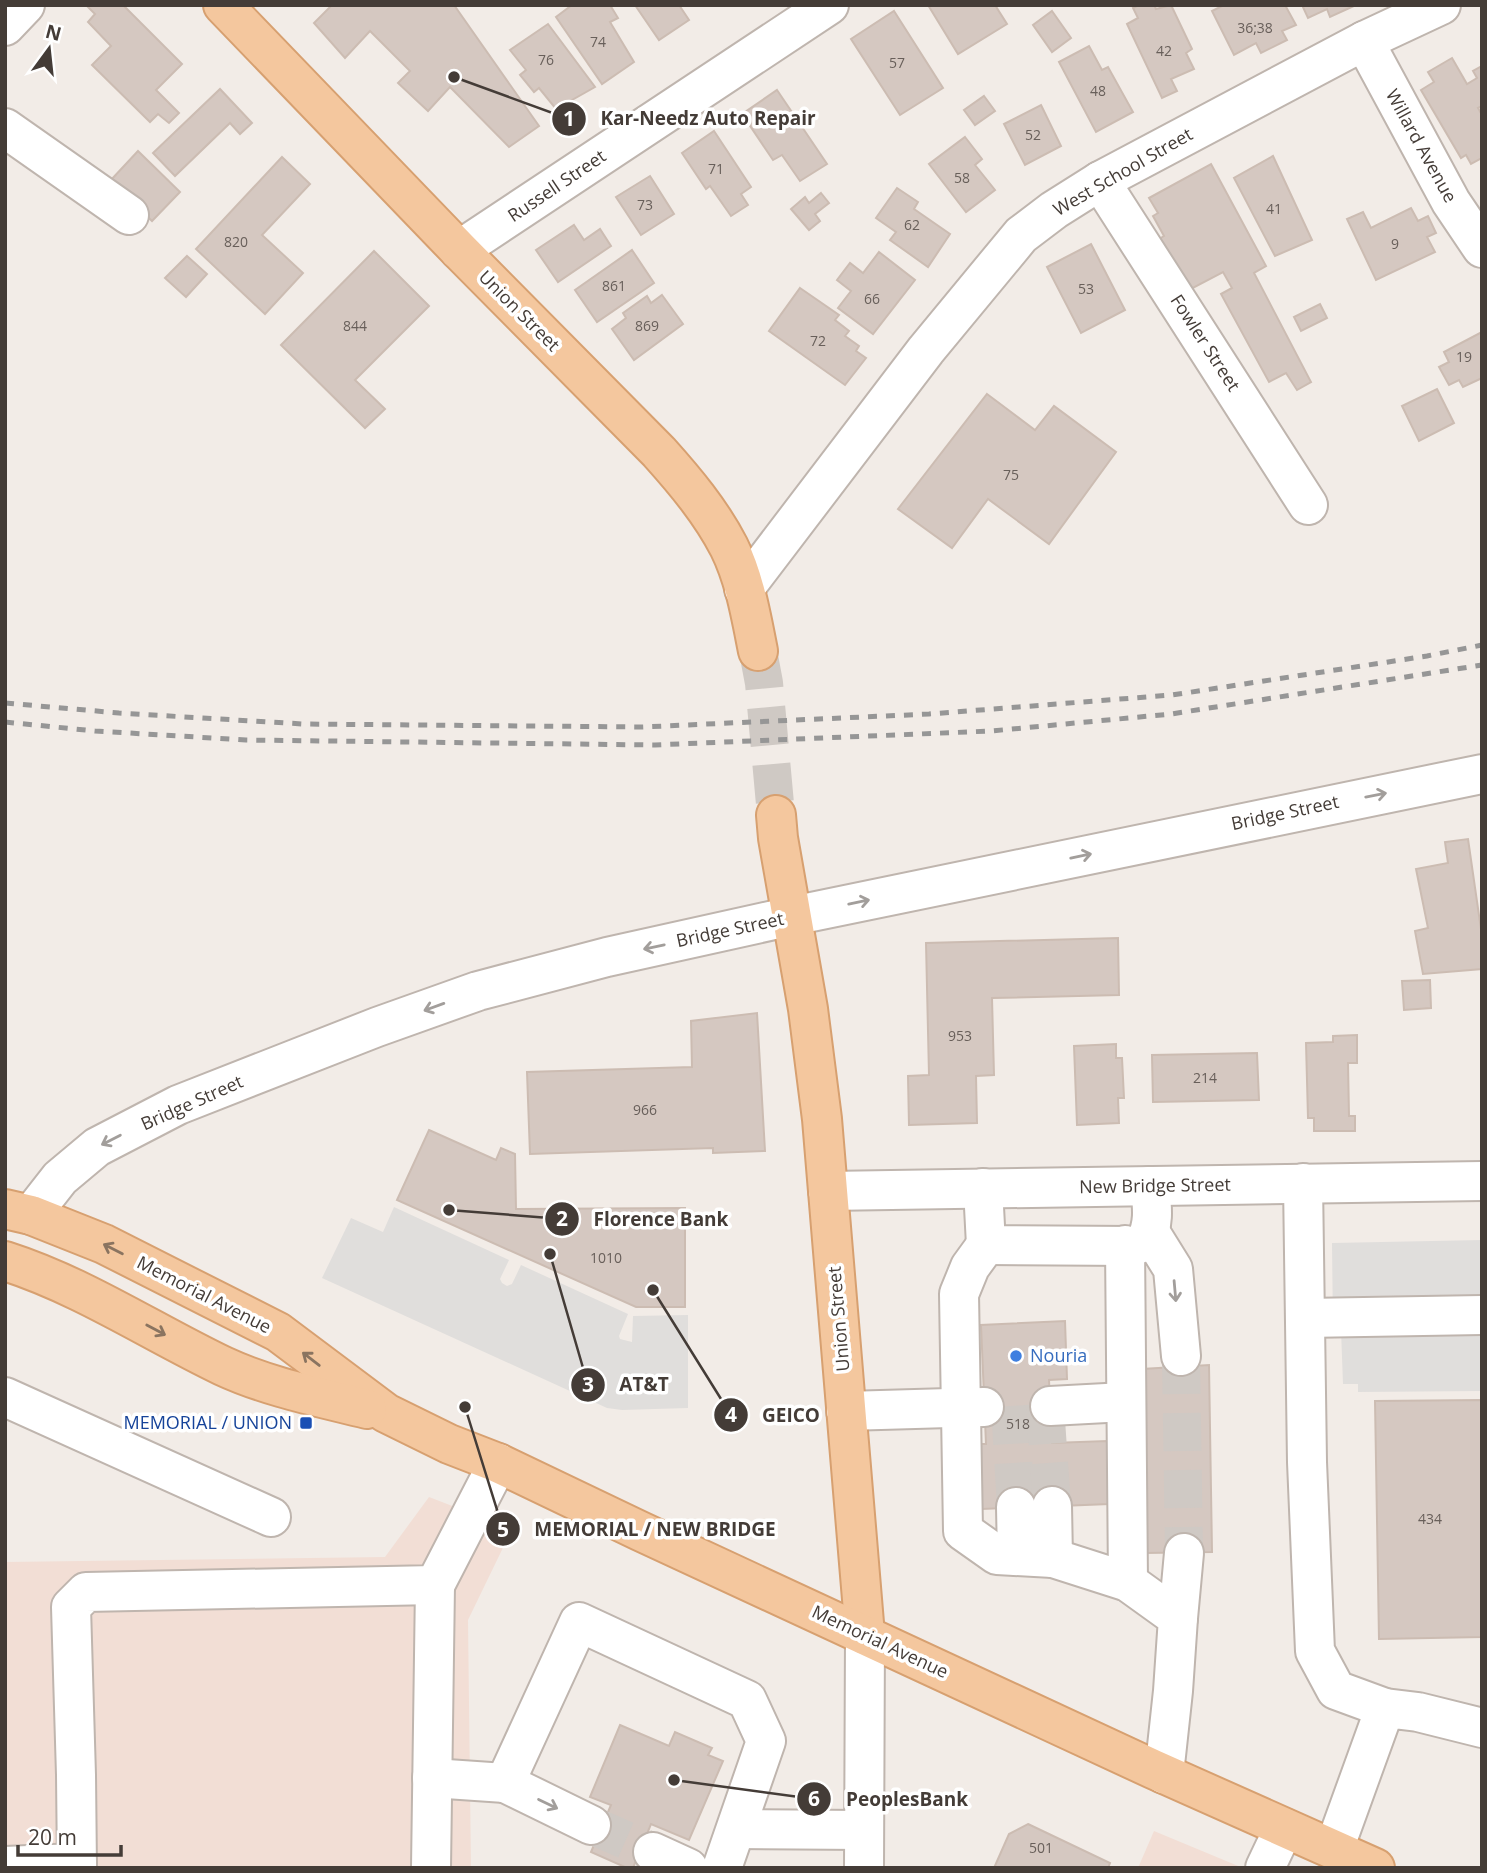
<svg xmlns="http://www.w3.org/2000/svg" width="1487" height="1873" font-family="'Open Sans',sans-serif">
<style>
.commercial{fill:#f2ded5}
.parking{fill:#e0dedc}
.building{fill:#d5c8c1;stroke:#ccbcb2;stroke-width:2}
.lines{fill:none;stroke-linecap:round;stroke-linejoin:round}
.minor-tunnel{stroke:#cfc9c4;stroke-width:38;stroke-dasharray:38 19;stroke-linecap:butt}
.major-tunnel{stroke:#cfc9c4;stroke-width:38;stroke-dasharray:38 19;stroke-linecap:butt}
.minor-casing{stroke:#bfb5ae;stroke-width:42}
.major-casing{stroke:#d7a070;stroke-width:42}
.minor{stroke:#fff;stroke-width:38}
.major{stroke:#f4c79e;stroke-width:38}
.rail{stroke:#969696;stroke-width:5;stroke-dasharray:9 9;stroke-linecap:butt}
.oneway{stroke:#a29e9b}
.oneway2{stroke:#8a7460}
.shop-dot{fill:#3f7fe0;stroke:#fff;stroke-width:2.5}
.transit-dot{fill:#1a4fb4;stroke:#fff;stroke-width:2.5}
.labels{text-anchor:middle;stroke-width:7;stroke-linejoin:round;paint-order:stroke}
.number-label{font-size:14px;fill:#685f5a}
.street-label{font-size:18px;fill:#443c37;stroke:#fff}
.shop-label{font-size:18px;fill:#366cbe;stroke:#fff;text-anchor:start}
.transit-label{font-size:18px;fill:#164399;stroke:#fff;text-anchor:end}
.leader{fill:none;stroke:#443c37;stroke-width:2.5}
.callout-dot{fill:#443c37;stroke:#fff;stroke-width:2.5}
.mark-label{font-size:21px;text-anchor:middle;font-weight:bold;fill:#fff}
.callout-label{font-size:19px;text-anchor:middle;font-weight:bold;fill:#443c37;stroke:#fff;stroke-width:7;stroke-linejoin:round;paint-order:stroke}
</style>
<rect width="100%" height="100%" fill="#f2ece7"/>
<g class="commercial">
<polygon points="429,1497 512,1529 468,1620 471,1868 5,1868 5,1562 385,1557"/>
<polygon points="1154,1831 1243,1868 1138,1868"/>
</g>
<g class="parking">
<polygon points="394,1207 509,1260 500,1279 502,1283 507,1286 512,1284 521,1265 628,1314 619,1336 620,1339 632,1342 633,1316 688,1315 688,1408 622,1410 607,1408 322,1278 351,1218 383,1232"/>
<polygon points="1482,1240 1482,1391 1358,1392 1358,1384 1343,1384 1341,1330 1333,1329 1332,1243"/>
</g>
<g class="building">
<polygon points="86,5 123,5 182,64 156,90 179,113 169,123 158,114 150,122 92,65 111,46 88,22 95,14"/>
<polygon points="332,5 454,5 539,126 509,147 450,87 428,111 398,83 410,71 370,31 345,58 314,23"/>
<polygon points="572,5 610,5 618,18 610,22 634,62 602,84 556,17"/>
<polygon points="635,5 679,5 689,20 659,40"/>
<polygon points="928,5 995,5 1007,24 958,54"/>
<polygon points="1139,5 1154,5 1156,9 1171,5 1192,49 1186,53 1194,69 1171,79 1177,91 1162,98 1127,24 1138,18 1133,8"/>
<polygon points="1224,5 1285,5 1296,25 1282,31 1287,40 1261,53 1256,43 1234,55 1212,11"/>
<polygon points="1302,5 1356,5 1330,17 1327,9 1308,18"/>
<polygon points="894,11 943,88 900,115 851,39"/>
<polygon points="1052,11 1071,38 1052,52 1033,25"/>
<polygon points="548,24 595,87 556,109 539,88 534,92 520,75 526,70 510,50"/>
<polygon points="1089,46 1102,70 1108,67 1133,112 1096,132 1059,62"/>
<polygon points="1452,58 1467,84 1477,78 1473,71 1482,66 1482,106 1478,108 1482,115 1482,158 1471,164 1466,155 1461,158 1421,90 1434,82 1428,72"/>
<polygon points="220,89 252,123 240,134 230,123 175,176 153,153"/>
<polygon points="777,90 827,164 800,181 782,155 773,160 742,114"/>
<polygon points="984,96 995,111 975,125 964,110"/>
<polygon points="1041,105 1061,146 1025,165 1004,124"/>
<polygon points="714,131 751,187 741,194 748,205 731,216 710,186 706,189 682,153"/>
<polygon points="965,137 982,159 975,165 995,190 966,212 929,164"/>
<polygon points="138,151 180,192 152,221 110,181"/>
<polygon points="1273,156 1312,240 1275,256 1234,178"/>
<polygon points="282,157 310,184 262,235 303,273 265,314 196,249"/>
<polygon points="1211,164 1266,266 1254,273 1311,382 1297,390 1286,373 1269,382 1221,294 1232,288 1223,272 1189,290 1156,241 1164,236 1153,216 1158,213 1149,198"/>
<polygon points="650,176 674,214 641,235 616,197"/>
<polygon points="897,188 918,202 914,209 950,234 928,267 890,240 896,232 876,218"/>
<polygon points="821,193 829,203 815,214 820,221 809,230 791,209 805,197 809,203"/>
<polygon points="1411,208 1418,221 1428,216 1436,233 1427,237 1435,252 1376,280 1347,219 1363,212 1371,228"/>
<polygon points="574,225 584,240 600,229 611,246 558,282 536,250"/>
<polygon points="1091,244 1125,310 1081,333 1047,267"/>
<polygon points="632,250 654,283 597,322 575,290"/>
<polygon points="374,251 429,306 355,380 385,409 365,428 281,345"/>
<polygon points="879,252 915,280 873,334 838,308 851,291 837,280 850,263 863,273"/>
<polygon points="187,256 207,274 186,297 165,278"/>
<polygon points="800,288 839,315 835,320 849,331 845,336 859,346 856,351 866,358 845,385 769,331"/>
<polygon points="662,295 683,324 634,360 612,329 626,318 623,313 647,296 651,303"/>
<polygon points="1320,304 1327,318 1301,331 1294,317"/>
<polygon points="1482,332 1482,378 1463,387 1459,380 1449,385 1439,367 1449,362 1444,352"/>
<polygon points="1437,389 1454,423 1419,441 1402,406"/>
<polygon points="987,394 1035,430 1054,406 1116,452 1049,544 988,499 952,548 898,509"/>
<polygon points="1468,839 1482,936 1482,969 1423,974 1415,931 1428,928 1416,869 1448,863 1445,842"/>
<polygon points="1118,938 1119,995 992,998 994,1075 976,1076 977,1123 909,1125 908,1076 929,1075 926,943"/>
<polygon points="1430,980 1431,1008 1404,1010 1402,981"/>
<polygon points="757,1013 765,1151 713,1153 713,1148 530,1154 527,1072 692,1067 691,1021"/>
<polygon points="1357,1035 1357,1063 1348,1063 1349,1116 1355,1116 1355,1131 1314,1131 1314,1118 1308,1118 1306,1043 1333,1042 1333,1036"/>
<polygon points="1116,1044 1116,1058 1122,1058 1124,1098 1118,1098 1119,1123 1077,1125 1074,1046"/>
<polygon points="1257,1053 1259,1100 1153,1102 1152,1055"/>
<polygon points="429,1130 496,1160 501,1148 515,1154 516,1209 685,1208 685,1307 636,1307 397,1200"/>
<polygon points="1065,1321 1067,1379 1049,1380 1052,1443 1107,1441 1109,1504 982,1509 979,1444 986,1444 981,1325"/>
<polygon points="1209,1365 1212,1552 1146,1553 1142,1369"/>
<polygon points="1482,1400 1482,1637 1379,1639 1375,1401"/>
<polygon points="620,1725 669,1746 675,1732 712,1748 708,1755 723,1761 689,1840 651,1824 633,1868 627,1868 591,1852 611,1805 590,1797"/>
<polygon points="1028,1824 1110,1863 1108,1868 994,1868 1009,1834"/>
</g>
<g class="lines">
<g class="minor-tunnel">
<polyline points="1181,1356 1184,1553"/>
<polyline points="1010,1406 1016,1507"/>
<polyline points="1045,1406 1052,1506"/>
<polyline points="591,1825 653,1852"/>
</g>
<polyline class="major-tunnel" points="758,651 764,683 776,815"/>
<defs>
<g id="minor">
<polyline points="5,26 25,5"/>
<polyline points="1364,41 1451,202 1482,248"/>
<polyline points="5,128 129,215"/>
<polyline points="1100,181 1308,505"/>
<polyline points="459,250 829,5"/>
<polyline points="744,589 926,350 1021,235 1054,210 1100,181 1364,41 1441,5"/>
<polyline points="1303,1183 1307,1462 1315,1651 1336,1690 1385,1708"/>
<path d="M983 1188 986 1245 1133 1246 1145 1242C1155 1223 1152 1206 1150 1186"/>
<polyline points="828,1191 1482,1181"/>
<polyline points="31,1215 60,1178 97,1147 178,1105 377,1027 478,991 607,957 792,916 1482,774"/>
<polyline points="1150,1232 1173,1269 1181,1356"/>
<polyline points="986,1245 970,1267 959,1294 963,1531 997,1555 1053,1558 1128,1582 1178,1618 1173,1691 1164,1774"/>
<polyline points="1125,1245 1128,1582"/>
<polyline points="1305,1318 1482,1315"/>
<polyline points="5,1397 271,1517"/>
<polyline points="1050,1406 1125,1402"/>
<polyline points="846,1411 984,1407"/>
<polyline points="1052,1506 1053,1558"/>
<polyline points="1016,1507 1017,1556"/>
<polyline points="1178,1618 1184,1553"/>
<polyline points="432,1778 505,1783 579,1622 747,1700 766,1741 722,1868"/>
<polyline points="505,1783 591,1825"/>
<polyline points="737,1829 864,1830"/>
<polyline points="1334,1849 1385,1708 1418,1712 1482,1728"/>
<polyline points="653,1852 688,1868"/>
<polyline points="5,1866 77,1863"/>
<polyline points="77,1868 76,1775 71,1607 86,1592 435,1585 498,1463"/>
<polyline points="431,1868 435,1585"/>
<polyline points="864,1868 865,1635"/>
<polyline points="1265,1868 1284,1828"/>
</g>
<g id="major">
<path d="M223 5 459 250 659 452C685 481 711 512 729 547 745 579 751 616 758 651"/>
<polyline points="776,815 778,838 808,1009 822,1119 865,1635"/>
<polyline points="5,1209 31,1215 104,1244 278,1332 386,1413 449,1444 498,1463 640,1531 1153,1769 1375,1868"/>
<path d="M5 1261C83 1286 150 1331 223 1366 268 1387 319 1397 367 1409"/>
</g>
</defs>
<use href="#minor" class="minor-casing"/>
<use href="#major" class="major-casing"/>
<use href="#minor" class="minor"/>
<use href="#major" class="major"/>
<g class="rail">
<polyline points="5,703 119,713 303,724 642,727 929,714 1172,695 1427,656 1482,645"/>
<polyline points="5,722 95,731 246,740 655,745 991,731 1171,714 1482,665"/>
</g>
</g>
<defs><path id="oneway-shaft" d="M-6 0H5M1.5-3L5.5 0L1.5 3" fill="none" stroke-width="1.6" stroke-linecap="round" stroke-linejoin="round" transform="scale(1.75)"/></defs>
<g class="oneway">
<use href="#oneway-shaft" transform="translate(1376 795) rotate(-11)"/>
<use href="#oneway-shaft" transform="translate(1081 856) rotate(-12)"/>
<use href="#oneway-shaft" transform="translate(859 902) rotate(-12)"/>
<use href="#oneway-shaft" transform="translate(654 947) rotate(168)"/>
<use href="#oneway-shaft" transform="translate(434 1007) rotate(160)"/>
<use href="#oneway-shaft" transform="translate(111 1140) rotate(153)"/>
<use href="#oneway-shaft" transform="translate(1175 1291) rotate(85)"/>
<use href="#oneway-shaft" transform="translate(548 1804) rotate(26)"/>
</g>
<g class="oneway2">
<use href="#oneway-shaft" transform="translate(113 1249) rotate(-153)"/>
<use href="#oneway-shaft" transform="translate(156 1330) rotate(28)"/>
<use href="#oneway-shaft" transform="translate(311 1359) rotate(-142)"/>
</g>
<circle class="shop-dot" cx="1016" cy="1356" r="7"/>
<rect class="transit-dot" x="299" y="1416" width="14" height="14" rx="3.5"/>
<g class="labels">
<g class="number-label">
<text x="1255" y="33">36;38</text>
<text x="598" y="47">74</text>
<text x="1164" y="56">42</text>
<text x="546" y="65">76</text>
<text x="897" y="68">57</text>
<text x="1098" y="96">48</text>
<text x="1033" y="140">52</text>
<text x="716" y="174">71</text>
<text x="962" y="183">58</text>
<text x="645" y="210">73</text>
<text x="1274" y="214">41</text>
<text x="912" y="230">62</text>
<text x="236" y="247">820</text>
<text x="1395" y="249">9</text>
<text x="614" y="291">861</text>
<text x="1086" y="294">53</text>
<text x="872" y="304">66</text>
<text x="355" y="331">844</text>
<text x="647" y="331">869</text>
<text x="818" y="346">72</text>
<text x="1464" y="362">19</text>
<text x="1011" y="480">75</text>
<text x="960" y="1041">953</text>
<text x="1205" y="1083">214</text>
<text x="645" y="1115">966</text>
<text x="606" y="1263">1010</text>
<text x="1018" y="1429">518</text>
<text x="1430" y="1524">434</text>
<text x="1041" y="1853">501</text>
</g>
<g class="street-label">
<text transform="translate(1421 146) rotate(61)" y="6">Willard Avenue</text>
<text transform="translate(1123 172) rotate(-30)" y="6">West School Street</text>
<text transform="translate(557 186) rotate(-34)" y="6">Russell Street</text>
<text transform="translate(519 311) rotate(45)" y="6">Union Street</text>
<text transform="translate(1205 343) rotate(57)" y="6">Fowler Street</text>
<text transform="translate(1285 813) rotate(-12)" y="6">Bridge Street</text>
<text transform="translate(730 930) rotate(-12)" y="6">Bridge Street</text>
<text transform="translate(192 1103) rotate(-24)" y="6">Bridge Street</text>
<text transform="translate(1155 1186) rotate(-1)" y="6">New Bridge Street</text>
<text transform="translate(204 1295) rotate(27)" y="6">Memorial Avenue</text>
<text transform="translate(839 1319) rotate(-95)" y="6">Union Street</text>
<text transform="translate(880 1642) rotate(25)" y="6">Memorial Avenue</text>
</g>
<g class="shop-label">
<text x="1030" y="1362">Nouria</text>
</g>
<g class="transit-label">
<text x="292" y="1429">MEMORIAL / UNION</text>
</g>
</g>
<path class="leader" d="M454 77L569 119M449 1210L562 1219M550 1254L588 1385M653 1290L731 1415M465 1407L503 1529M674 1780L814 1799"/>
<g class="callout-dot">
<circle cx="454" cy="77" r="7"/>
<circle cx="449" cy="1210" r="7"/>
<circle cx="550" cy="1254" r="7"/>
<circle cx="653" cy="1290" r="7"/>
<circle cx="465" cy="1407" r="7"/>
<circle cx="674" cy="1780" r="7"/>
<circle cx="569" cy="119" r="18"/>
<circle cx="562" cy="1219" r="18"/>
<circle cx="588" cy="1385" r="18"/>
<circle cx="731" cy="1415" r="18"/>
<circle cx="503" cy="1529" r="18"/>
<circle cx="814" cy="1799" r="18"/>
</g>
<g class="mark-label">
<text x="569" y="126">1</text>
<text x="562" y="1226">2</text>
<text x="588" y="1392">3</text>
<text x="731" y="1422">4</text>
<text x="503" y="1537">5</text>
<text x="814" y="1806">6</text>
</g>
<g class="callout-label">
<text x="708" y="125">Kar-Needz Auto Repair</text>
<text x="661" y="1226">Florence Bank</text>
<text x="644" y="1391">AT&amp;T</text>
<text x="791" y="1422">GEICO</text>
<text x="655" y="1536">MEMORIAL / NEW BRIDGE</text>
<text x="907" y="1806">PeoplesBank</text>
</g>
<rect width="1487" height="1873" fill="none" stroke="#443c37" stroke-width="14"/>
<g transform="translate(49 49) rotate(15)" stroke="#ffffff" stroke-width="5" paint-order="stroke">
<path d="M0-5L12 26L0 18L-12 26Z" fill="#443c37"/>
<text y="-10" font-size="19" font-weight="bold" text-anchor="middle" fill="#443c37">N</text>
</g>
<path d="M18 1845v10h103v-10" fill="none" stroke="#443c37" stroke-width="3.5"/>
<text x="28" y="1845" font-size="21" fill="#443c37" stroke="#ffffff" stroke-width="5" paint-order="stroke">20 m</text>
</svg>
